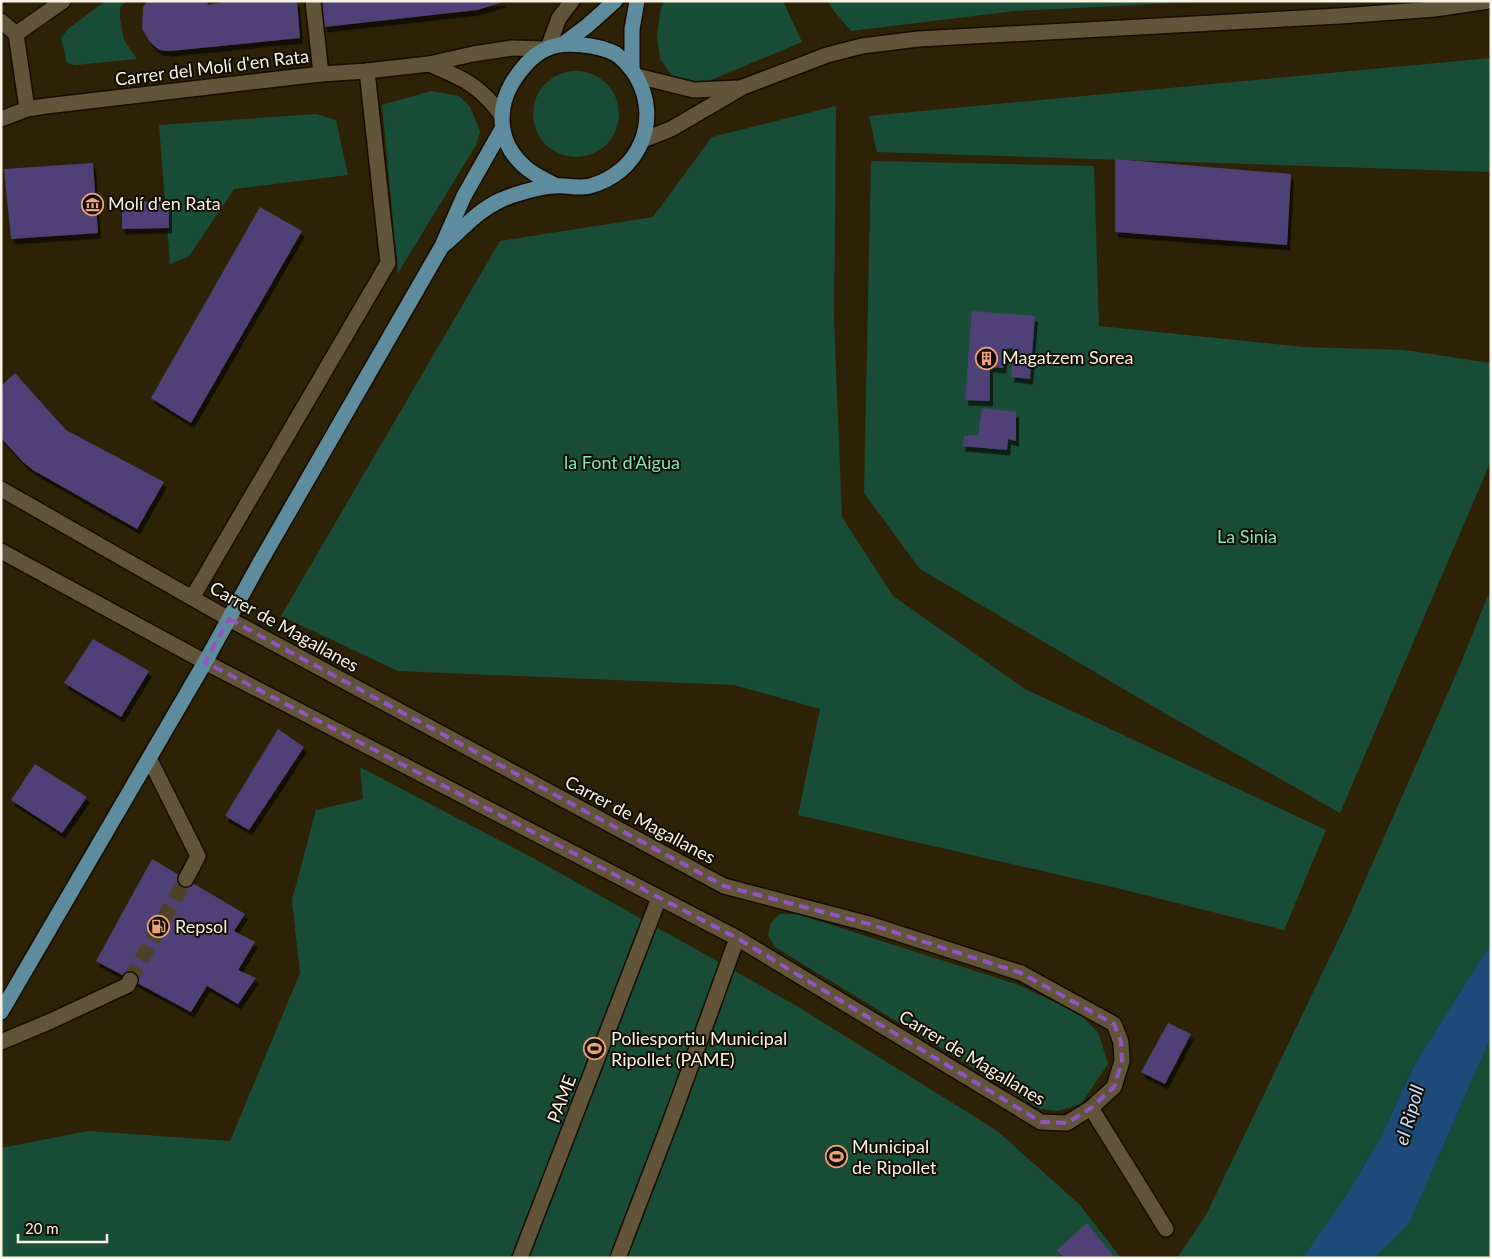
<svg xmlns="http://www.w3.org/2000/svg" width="1492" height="1259" font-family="Lato,sans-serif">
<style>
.green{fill:#184e37}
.water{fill:#1e4c7a}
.building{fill:#504078;filter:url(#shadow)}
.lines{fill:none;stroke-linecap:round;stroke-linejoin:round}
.minor-tunnel{stroke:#4d4127;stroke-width:15;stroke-dasharray:15 8;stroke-linecap:butt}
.minor-casing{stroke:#160b00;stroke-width:18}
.major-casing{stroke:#160b00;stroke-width:18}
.minor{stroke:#615438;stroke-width:15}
.major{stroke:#5c8c9e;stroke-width:15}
.marked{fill:none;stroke:#9554c6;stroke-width:4;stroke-dasharray:10 6;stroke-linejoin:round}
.labels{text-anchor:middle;stroke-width:4;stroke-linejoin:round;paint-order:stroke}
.street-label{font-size:18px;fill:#fbf3e3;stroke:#110c03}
.poi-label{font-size:18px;fill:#fbf3e3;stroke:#110c03;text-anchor:start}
.park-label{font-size:18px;fill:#7fe9b7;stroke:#110c03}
.water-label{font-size:19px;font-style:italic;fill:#c3ddfa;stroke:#110c03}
</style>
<defs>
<filter id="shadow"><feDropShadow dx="3" dy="5.5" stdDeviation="0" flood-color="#0009"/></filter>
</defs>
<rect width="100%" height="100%" fill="#2e2206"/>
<g class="green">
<polygon points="105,1 127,1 120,7 120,19 124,40 137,59 76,65 67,63 61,38 68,29"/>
<polygon points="664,1 783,1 802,42 699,85 673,77 660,59 657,35 661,8"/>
<polygon points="827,1 1215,1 1015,11 851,31 834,11"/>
<polygon points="1491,58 1491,172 877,152 869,116"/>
<circle cx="576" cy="114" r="43"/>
<polygon points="431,91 459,96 470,107 480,131 476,145 398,273 382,105"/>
<polygon points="836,106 834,320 842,517 893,596 1025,689 1326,830 1284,930 1121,889 798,815 820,709 734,685 398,671 281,616 500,241 653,217 712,137"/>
<polygon points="316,114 336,120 348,175 234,189 189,256 170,264 159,125"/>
<polygon points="871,161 1094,166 1099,326 1303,347 1404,350 1491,363 1491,461 1340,813 1161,711 920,569 864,493"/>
<polygon points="1491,588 1491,943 1414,1065 1381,1137 1345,1197 1302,1258 1177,1258 1206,1215 1344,928 1461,663"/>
<polygon points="360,767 533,858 795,1005 996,1130 1079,1204 1121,1258 1,1258 1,1148 88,1131 230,1141 300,973 292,900 316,810 363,799"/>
<polygon points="780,914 797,914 1016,984 1078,1013 1098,1032 1108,1064 1081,1104 1058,1111 1040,1109 775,947 768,935 771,923"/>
<polygon points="1491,1037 1491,1258 1374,1258 1409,1224"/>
</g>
<polygon class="water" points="1491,943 1491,1037 1409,1224 1374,1258 1302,1258 1345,1197 1381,1137 1414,1065"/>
<g class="building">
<polygon points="147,1 207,1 208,5 227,1 297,1 300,38 170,51 159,50 150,42 142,29 143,7"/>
<polygon points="322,1 503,1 503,2 477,10 324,27"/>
<polygon points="1115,159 1291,174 1287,245 1115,232"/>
<polygon points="93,163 98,233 11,239 4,169"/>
<polygon points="169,201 169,228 122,229 122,202"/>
<polygon points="260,207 302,231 191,423 151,398"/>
<polygon points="972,311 1035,316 1030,379 1011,377 1013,348 1006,349 1003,368 990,367 990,401 965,400"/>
<polygon points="15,373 56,419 66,430 164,482 137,529 33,470 23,462 1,438 1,386"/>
<polygon points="982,408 1016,412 1016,441 1008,439 1007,450 962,446 964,436 978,435"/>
<polygon points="93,639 149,671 121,717 64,683"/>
<polygon points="278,729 304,747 249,830 225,816"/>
<polygon points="35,764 87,797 62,833 11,800"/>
<polygon points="152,859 245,914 234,931 255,942 238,970 256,978 238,1004 207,986 191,1012 96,961"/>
<polygon points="1168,1023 1191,1034 1165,1084 1141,1072"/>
<polygon points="1087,1223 1115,1258 1064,1258 1057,1250"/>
</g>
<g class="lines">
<polyline class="minor-tunnel" points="130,980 186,879"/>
<defs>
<g id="minor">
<polyline points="313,1 321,74"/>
<polyline points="1,21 16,34"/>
<polyline points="16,34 27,109"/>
<polyline points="16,34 63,1"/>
<polyline points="548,48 559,18 572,1"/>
<path d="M429 64C462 78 480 85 502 116"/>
<polyline points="637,76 694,90 739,88"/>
<polyline points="1,119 27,109 46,106 321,74 367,71 429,64 473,54 512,48 545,49"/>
<polyline points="643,140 671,129 743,87 827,55 862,46 918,39 1340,16 1435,9 1489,1"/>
<polyline points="1,489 229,619 724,886 869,924 1021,973 1114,1024 1121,1042 1122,1061 1114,1087 1091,1108 1067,1123 1041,1122 737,938 205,662 1,551"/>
<polyline points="192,598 388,263 367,71"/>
<polyline points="149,758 198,856 186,879"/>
<polyline points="1,1042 51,1021 128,985 130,980"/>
<polyline points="1091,1108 1166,1229"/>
<polyline points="520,1258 659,898"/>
<polyline points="618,1258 674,1112 737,938"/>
</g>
<g id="major">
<polyline points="563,44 587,26 615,1"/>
<polyline points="632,70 632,29 637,1"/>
<path d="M445 244C462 229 480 209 501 200 514 194 542 186 556 186 568 185 578 189 590 186 639 173 662 120 636 76 632 69 623 59 616 54 599 45 564 40 546 49 531 56 521 69 512 83 496 111 499 143 523 165 532 174 545 180 555 185"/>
<polyline points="1,1012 204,664 259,564 442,246 464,196 502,129"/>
</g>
</defs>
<use href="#minor" class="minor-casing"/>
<use href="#major" class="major-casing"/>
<use href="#minor" class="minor"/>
<use href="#major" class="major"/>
</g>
<path class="marked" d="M229 619 724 886 869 924 1021 973 1114 1024 1121 1042 1122 1061 1114 1087 1091 1108 1067 1123 1041 1122 737 938 205 662Z"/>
<defs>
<symbol id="museum-ring" viewBox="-11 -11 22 22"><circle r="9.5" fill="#110c03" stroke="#f0a378" stroke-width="1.5"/><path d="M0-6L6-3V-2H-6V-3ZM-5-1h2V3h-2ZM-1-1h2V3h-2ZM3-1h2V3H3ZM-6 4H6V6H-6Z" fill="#f0a378"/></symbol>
<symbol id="building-ring" viewBox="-11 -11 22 22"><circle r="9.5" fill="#110c03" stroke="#f0a378" stroke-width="1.5"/><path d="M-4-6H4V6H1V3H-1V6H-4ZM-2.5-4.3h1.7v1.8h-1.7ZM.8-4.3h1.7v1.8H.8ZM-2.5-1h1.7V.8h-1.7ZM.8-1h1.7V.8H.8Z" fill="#f0a378"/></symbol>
<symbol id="fuel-ring" viewBox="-11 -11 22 22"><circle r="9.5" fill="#110c03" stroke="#f0a378" stroke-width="1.5"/><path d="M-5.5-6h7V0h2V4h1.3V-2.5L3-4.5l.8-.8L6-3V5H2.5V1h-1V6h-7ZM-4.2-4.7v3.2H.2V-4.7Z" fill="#f0a378"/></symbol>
<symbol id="stadium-ring" viewBox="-11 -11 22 22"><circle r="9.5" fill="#110c03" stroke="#f0a378" stroke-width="1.5"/><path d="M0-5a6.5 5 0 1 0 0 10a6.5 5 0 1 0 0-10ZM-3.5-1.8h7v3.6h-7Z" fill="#f0a378"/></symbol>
</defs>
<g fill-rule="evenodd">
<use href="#museum-ring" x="80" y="192" width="25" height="25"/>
<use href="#building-ring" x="974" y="346" width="25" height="25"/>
<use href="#fuel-ring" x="146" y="914" width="25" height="25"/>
<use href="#stadium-ring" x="582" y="1036" width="25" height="25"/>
<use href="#stadium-ring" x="824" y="1144" width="25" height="25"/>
</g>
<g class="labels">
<g class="street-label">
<text transform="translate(212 68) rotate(-7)" y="6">Carrer del Molí d'en Rata</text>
<text transform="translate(284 627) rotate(29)" y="6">Carrer de Magallanes</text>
<text transform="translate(640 820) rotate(28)" y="6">Carrer de Magallanes</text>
<text transform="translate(972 1058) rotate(31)" y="6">Carrer de Magallanes</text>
<text transform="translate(562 1099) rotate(-69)" y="6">PAME</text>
</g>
<g class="poi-label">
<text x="108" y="210">Molí d'en Rata</text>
<text x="1002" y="364">Magatzem Sorea</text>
<text x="175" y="933">Repsol</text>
<text x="611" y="1045">Poliesportiu Municipal<tspan x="611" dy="21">Ripollet (PAME)</tspan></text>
<text x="852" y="1153">Municipal<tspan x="852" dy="21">de Ripollet</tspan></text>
</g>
<g class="park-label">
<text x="622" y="469">la Font d'Aigua</text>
<text x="1247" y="543">La Sinia</text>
</g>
<g class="water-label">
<text transform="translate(1409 1115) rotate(-74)" y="7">el Ripoll</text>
</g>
</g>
<rect width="1492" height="1259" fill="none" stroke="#fbf3e3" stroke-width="5"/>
<path d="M18 1234v8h89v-8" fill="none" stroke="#fbf3e3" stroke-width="2.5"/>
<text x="25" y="1234" font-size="15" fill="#fbf3e3" stroke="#110c03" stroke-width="4" paint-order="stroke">20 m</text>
</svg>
